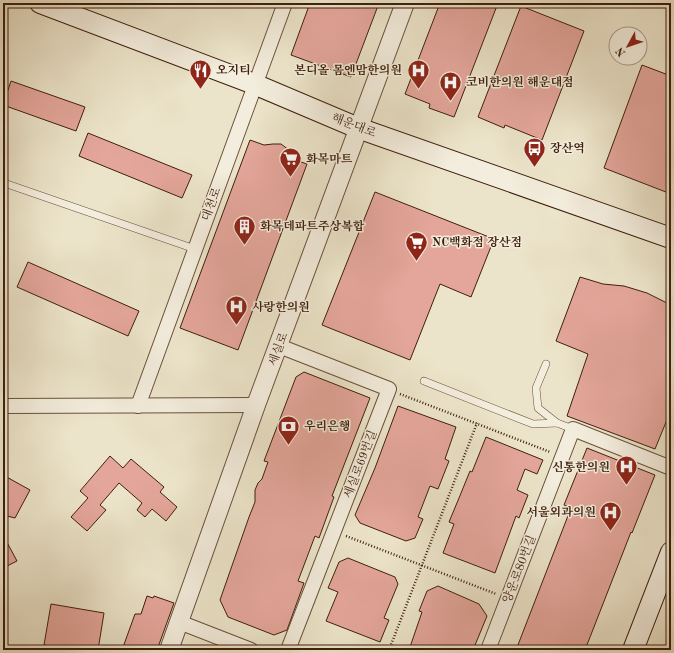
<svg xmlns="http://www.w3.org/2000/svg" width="674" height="653" font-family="'Old Standard TT','Noto Serif KR',serif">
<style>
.building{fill:#e4a69b;stroke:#3f1f0b}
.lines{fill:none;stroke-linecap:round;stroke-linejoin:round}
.service-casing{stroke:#6a503b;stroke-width:8}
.minor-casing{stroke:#6a503b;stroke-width:16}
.tertiary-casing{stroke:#6a503b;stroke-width:20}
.secondary-casing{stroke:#3f1f0b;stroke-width:22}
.path{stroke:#3f1f0b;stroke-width:2.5;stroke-dasharray:1 2;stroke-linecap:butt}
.service{stroke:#f3eddd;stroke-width:7}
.minor{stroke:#f3eddd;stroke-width:14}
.tertiary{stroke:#f3eddd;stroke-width:18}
.secondary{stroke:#f3eddd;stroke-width:20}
.labels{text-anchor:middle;stroke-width:3;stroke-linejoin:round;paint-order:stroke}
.poi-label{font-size:12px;font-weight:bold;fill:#3f1f0b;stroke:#f3eddd;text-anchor:start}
.street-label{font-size:12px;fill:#3f1f0b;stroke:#f3eddd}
</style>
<rect width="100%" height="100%" fill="#ece4ca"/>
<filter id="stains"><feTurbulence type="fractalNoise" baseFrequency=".005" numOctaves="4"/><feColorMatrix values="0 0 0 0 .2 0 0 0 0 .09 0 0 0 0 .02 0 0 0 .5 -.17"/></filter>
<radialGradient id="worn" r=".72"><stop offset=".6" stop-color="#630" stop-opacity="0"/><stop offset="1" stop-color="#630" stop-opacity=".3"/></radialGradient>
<g class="building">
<polygon points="310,3 379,3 351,77 291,55"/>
<polygon points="440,3 498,3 454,117 429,108 430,104 405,94"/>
<polygon points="521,6 584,31 542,140 505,125 504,128 478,117"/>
<polygon points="642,65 671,76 671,194 604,168"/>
<polygon points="11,81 85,107 76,131 3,105"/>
<polygon points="88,133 192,175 182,198 79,156"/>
<polygon points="250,140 264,145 273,144 281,144 293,153 298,161 307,164 238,350 180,328"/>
<polygon points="375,192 494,239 471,297 440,284 410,360 322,325"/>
<polygon points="28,262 139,311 128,336 17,287"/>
<polygon points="580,277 603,284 624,286 647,293 671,305 671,410 655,449 567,416 588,354 556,341"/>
<polygon points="304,372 370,398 332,496 334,497 319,538 315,536 298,581 304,583 287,630 274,635 228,617 220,600 249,517 255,502 255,490 258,483 262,479 268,462 264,461 296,377"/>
<polygon points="398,406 456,427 445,459 449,461 438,489 430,486 418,517 423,519 415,538 406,541 360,523 355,515 375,468"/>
<polygon points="486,437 543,460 537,474 525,469 517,490 528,495 519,518 516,516 495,573 443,553 454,524 449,522 459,498 470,471 472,472"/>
<polygon points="587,448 655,475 632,533 631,532 585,650 516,650 571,508 564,505"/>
<polygon points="110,456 123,468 131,459 164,487 160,492 177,507 166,521 152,509 145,517 137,510 142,503 119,483 100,505 106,510 87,531 71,517 88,498 80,491"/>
<polygon points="3,475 30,490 15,518 3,515"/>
<polygon points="3,535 17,561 3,568"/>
<polygon points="348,558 395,577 398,584 384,618 389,620 380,642 326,621 338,592 328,588 339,562"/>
<polygon points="438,586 479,604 487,616 473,650 409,650 422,612 419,611 427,591"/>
<polygon points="147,596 153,598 154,596 174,603 157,650 122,650 135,614 141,614"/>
<polygon points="51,604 104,613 98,650 55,650 55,647 44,645"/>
</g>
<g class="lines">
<defs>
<g id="service">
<polyline points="3,185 7,184 195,249"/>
<polyline points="546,364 536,388 538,408 557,423 573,429"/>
<polyline points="424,381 533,424 557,423"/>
</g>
<g id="minor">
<polyline points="279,346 389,389 288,650"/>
<polyline points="3,406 256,405"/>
<polyline points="138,406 285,3"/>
<polyline points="179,622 251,650"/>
<polyline points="488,650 573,429 671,468"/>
</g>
<polyline id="tertiary" points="169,650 256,405 405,3"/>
<g id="secondary">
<polyline points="40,3 254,84 358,128 671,238"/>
<polyline points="633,650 671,552"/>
</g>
</defs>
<use href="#service" class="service-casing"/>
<use href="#minor" class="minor-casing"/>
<use href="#tertiary" class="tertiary-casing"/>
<use href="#secondary" class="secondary-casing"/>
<g class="path">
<polyline points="400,394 550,452"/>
<polyline points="346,536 496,594"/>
<polyline points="389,650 477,423"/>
</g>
<use href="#service" class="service"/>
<use href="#minor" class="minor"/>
<use href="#tertiary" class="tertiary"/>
<use href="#secondary" class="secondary"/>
</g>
<defs>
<symbol id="restaurant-pin" viewBox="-11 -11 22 30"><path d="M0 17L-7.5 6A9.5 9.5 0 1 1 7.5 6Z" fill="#8f2418" stroke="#f3eddd"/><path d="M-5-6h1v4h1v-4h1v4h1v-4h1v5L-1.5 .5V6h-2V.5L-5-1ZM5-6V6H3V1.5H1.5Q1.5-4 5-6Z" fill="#fff"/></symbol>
<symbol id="hospital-pin" viewBox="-11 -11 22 30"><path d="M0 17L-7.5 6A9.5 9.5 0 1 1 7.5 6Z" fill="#8f2418" stroke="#f3eddd"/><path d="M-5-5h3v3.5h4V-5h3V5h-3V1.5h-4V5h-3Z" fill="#fff"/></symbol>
<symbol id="bus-pin" viewBox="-11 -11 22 30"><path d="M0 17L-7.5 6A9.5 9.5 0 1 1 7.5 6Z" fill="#8f2418" stroke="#f3eddd"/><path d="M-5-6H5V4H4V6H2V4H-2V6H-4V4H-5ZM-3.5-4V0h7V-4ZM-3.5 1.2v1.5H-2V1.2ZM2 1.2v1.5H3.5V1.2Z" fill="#fff"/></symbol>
<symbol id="supermarket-pin" viewBox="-11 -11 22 30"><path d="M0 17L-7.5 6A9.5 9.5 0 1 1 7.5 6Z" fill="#8f2418" stroke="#f3eddd"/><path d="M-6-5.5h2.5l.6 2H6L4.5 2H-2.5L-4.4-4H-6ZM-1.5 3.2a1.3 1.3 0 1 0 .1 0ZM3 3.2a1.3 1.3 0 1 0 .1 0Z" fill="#fff"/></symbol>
<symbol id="building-pin" viewBox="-11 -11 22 30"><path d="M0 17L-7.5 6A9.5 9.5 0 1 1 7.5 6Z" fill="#8f2418" stroke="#f3eddd"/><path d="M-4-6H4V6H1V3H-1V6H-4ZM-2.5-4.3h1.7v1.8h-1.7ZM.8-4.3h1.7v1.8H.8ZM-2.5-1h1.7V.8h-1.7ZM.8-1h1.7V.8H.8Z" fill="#fff"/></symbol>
<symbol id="bank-pin" viewBox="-11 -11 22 30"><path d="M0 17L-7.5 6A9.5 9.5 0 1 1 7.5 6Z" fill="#8f2418" stroke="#f3eddd"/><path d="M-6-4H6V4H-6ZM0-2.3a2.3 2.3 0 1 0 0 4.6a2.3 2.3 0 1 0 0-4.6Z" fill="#fff"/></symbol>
</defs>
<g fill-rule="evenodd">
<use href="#restaurant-pin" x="188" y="58" width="25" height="34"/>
<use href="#hospital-pin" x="406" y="58" width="25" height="34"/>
<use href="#hospital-pin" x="438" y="70" width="25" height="34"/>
<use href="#bus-pin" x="522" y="136" width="25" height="34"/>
<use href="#supermarket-pin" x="278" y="146" width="25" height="34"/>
<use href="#building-pin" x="232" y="214" width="25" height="34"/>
<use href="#supermarket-pin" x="404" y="230" width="25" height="34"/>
<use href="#hospital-pin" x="224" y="294" width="25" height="34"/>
<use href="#bank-pin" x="276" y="414" width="25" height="34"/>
<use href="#hospital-pin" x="614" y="454" width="25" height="34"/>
<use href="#hospital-pin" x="598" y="500" width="25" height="34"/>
</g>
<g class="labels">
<g class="poi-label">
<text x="216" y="74">오지티</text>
<text x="402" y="74" text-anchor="end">본디올 몸엔맘한의원</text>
<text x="466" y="86">코비한의원 해운대점</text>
<text x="550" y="152">장산역</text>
<text x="306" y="163">화목마트</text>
<text x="260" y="230">화목데파트주상복합</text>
<text x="432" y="246">NC백화점 장산점</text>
<text x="252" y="311">사랑한의원</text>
<text x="304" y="430">우리은행</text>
<text x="610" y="471" text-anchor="end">신통한의원</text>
<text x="596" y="516" text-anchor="end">서울외과의원</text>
</g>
<g class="street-label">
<text transform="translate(354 125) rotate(21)" y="4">해운대로</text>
<text transform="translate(211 204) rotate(-70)" y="4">대천로</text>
<text transform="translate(278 349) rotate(-70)" y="4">세실로</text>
<text transform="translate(360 464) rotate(-69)" y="4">세실로69번길</text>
<text transform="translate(519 569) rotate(-69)" y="4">양운로80번길</text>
</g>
</g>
<rect width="674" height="653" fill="none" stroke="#ece4ca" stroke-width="16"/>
<rect x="4" y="4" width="666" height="645" fill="none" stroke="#3f1f0b" stroke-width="2"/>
<rect x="8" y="8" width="658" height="637" fill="none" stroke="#3f1f0b"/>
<g transform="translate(628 46) rotate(230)"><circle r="19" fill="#f3eddd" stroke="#ab9b89"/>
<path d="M0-3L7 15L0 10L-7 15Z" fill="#8f2418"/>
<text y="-6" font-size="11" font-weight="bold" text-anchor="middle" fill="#3f1f0b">N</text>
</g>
<rect width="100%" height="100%" filter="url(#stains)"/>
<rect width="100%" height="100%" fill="url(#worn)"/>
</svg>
